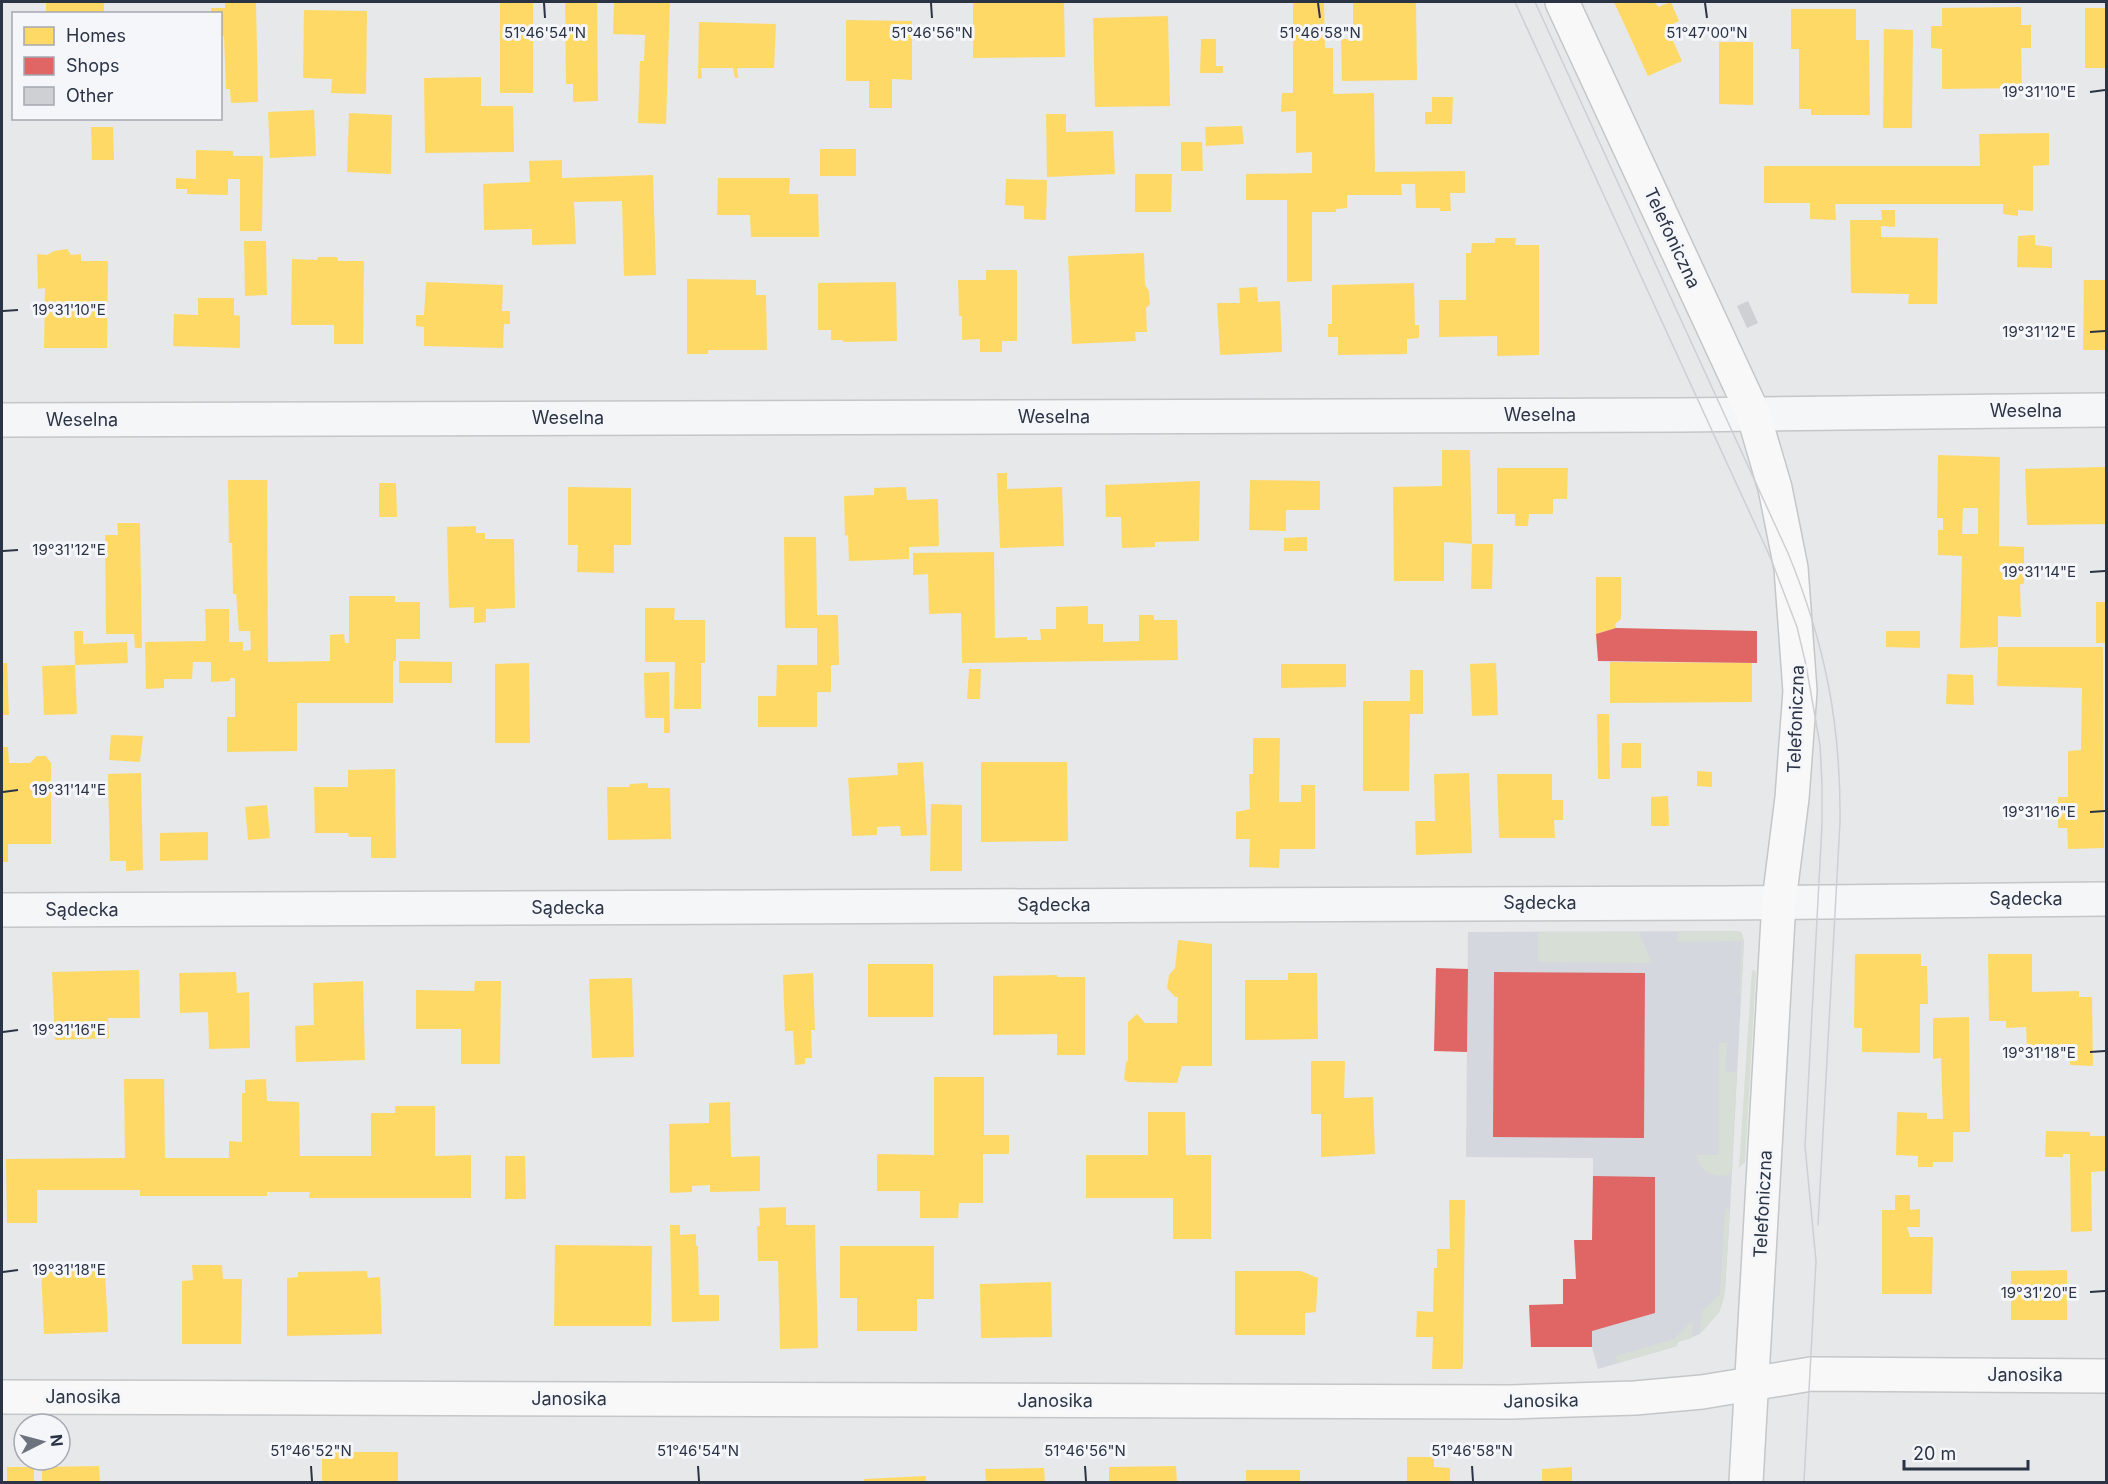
<svg xmlns="http://www.w3.org/2000/svg" width="2108" height="1484" font-family="Inter,sans-serif">
<style>
.built{fill:#d4d7dd}
.green{fill:#d6ded6}
.homes{fill:#ffd966;fill-rule:evenodd}
.shops{fill:#e06666}
.building{fill:#ced0d3}
.lines{fill:none;stroke-linecap:round;stroke-linejoin:round}
.street-casing{stroke:#c4c6c8;stroke-width:36}
.secondary-casing{stroke:#c4c6c8;stroke-width:36}
.street{stroke:#f5f6f7;stroke-width:33}
.secondary{stroke:#f8f8f8;stroke-width:33}
.tram{stroke:#cecfd2;stroke-width:1.5}
.ticks{fill:none;stroke:#2b3445;stroke-width:2}
.labels{text-anchor:middle;stroke-width:6;stroke-linejoin:round;paint-order:stroke}
.street-label{font-size:18px;fill:#2b3445;stroke:#f4f6f9}
.ticks-label{font-size:15px;text-anchor:middle;fill:#2b3445;stroke:#f4f6f9;stroke-width:6;stroke-linejoin:round;paint-order:stroke}
</style>
<rect width="100%" height="100%" fill="#e6e8ea"/>
<polygon class="built" points="1735,931 1741,932 1744,941 1730,1210 1725,1290 1723,1301 1719,1312 1700,1334 1678,1342 1677,1346 1598,1369 1592,1347 1593,1158 1466,1157 1468,932"/>
<g class="green">
<polygon points="1735,931 1741,932 1744,941 1741,994 1734,993 1739,993 1742,941 1677,942 1678,932"/>
<polygon points="1538,932 1639,932 1652,963 1538,962"/>
<polygon points="1752,970 1756,971 1745,1162 1739,1168"/>
<path d="M1719 1043H1727L1725 1072H1737L1731 1174C1715 1180 1700 1172 1696 1155H1719Z"/>
<polygon points="1725,1208 1730,1210 1725,1290 1723,1301 1719,1312 1700,1334 1701,1312 1720,1294"/>
<polygon points="1693,1320 1692,1338 1678,1342 1677,1346 1617,1363 1616,1356 1674,1339"/>
</g>
<g class="homes">
<rect x="46" y="2" width="58" height="12"/>
<polygon points="225,2 256,2 258,102 231,103 230,89 226,89 224,36 220,36 220,14 211,14 211,8 225,8"/>
<rect x="500" y="2" width="33" height="91"/>
<polygon points="565,2 597,2 598,101 573,102 573,84 566,84"/>
<polygon points="614,2 670,2 666,124 638,123 640,61 644,61 645,35 613,34"/>
<polygon points="973,2 1064,2 1065,57 973,58"/>
<polygon points="1293,2 1324,2 1325,48 1333,48 1333,94 1374,93 1375,172 1465,171 1465,193 1450,193 1451,211 1440,211 1440,208 1416,208 1415,184 1401,184 1402,195 1347,195 1347,208 1336,209 1336,212 1312,212 1312,281 1287,282 1287,200 1246,200 1246,174 1312,173 1312,152 1296,153 1296,111 1281,112 1282,93 1293,93"/>
<polygon points="1353,2 1416,2 1417,80 1342,81 1341,39 1353,39"/>
<polygon points="1614,2 1655,2 1658,7 1671,2 1679,21 1667,27 1682,61 1648,76"/>
<polygon points="2021,7 2021,25 2031,25 2031,48 2021,48 2022,88 1942,89 1942,49 1931,48 1931,26 1942,26 1942,8"/>
<rect x="2085" y="8" width="21" height="60"/>
<polygon points="1791,9 1856,9 1856,40 1869,40 1870,115 1811,115 1811,109 1799,109 1799,49 1791,49"/>
<polygon points="304,10 367,11 366,94 331,93 332,79 303,78"/>
<polygon points="1168,16 1170,106 1095,107 1093,18"/>
<polygon points="846,20 912,21 912,80 892,79 892,108 869,108 869,81 846,81"/>
<polygon points="699,22 776,24 774,68 737,68 738,78 735,78 733,68 701,68 702,78 698,79"/>
<polygon points="1884,29 1913,30 1912,128 1883,128"/>
<polygon points="1201,39 1216,39 1216,66 1223,66 1223,73 1200,73"/>
<polygon points="1719,42 1753,42 1753,105 1719,104"/>
<polygon points="481,77 481,106 513,106 514,152 425,153 424,78"/>
<polygon points="1432,97 1453,97 1452,124 1425,124 1425,112 1432,112"/>
<polygon points="314,110 316,156 270,158 268,112"/>
<polygon points="349,113 392,115 391,174 347,172"/>
<polygon points="1046,114 1066,114 1066,132 1113,131 1115,174 1047,177"/>
<polygon points="1242,126 1244,144 1206,146 1205,127"/>
<polygon points="91,127 113,127 114,160 92,160"/>
<polygon points="2049,133 2049,165 2033,166 2033,211 2018,210 2018,216 2003,214 2003,204 1835,204 1836,220 1810,219 1810,203 1764,203 1764,166 1980,166 1979,134"/>
<polygon points="1181,142 1202,142 1203,171 1181,171"/>
<rect x="820" y="149" width="36" height="27"/>
<polygon points="196,150 233,151 233,156 263,156 262,231 240,231 240,179 228,179 228,195 187,194 187,189 176,189 176,178 196,179"/>
<polygon points="562,160 562,178 653,175 656,275 624,276 622,201 574,202 576,244 532,245 532,229 484,230 483,184 530,182 529,161"/>
<polygon points="1135,174 1172,174 1171,212 1135,212"/>
<polygon points="718,178 790,178 789,194 818,194 819,237 751,237 750,215 717,215"/>
<polygon points="1006,179 1047,180 1046,220 1024,219 1024,206 1005,205"/>
<polygon points="1881,210 1895,210 1895,227 1881,226 1881,237 1938,238 1937,304 1908,304 1909,294 1851,293 1850,220 1882,220"/>
<polygon points="2035,235 2035,245 2052,247 2052,268 2017,267 2018,236"/>
<polygon points="1495,238 1516,238 1515,245 1539,245 1539,355 1497,356 1497,336 1439,337 1439,300 1466,300 1466,253 1471,253 1472,243 1495,243"/>
<polygon points="244,241 266,241 267,295 245,296"/>
<polygon points="67,249 71,255 81,254 81,261 108,261 107,348 44,348 45,288 38,289 37,254 47,255 54,251"/>
<polygon points="1144,253 1145,285 1149,291 1150,304 1146,308 1147,332 1135,332 1136,341 1072,344 1068,256"/>
<polygon points="318,257 337,257 338,261 364,261 363,344 334,344 334,325 291,325 292,259 317,260"/>
<polygon points="986,270 1017,270 1017,341 1002,341 1002,352 980,352 980,339 962,340 962,316 959,316 958,280 986,280"/>
<polygon points="687,279 756,280 756,295 766,295 767,350 708,350 708,354 687,354"/>
<polygon points="2084,280 2106,280 2106,350 2083,350"/>
<polygon points="426,282 503,285 502,311 510,311 510,324 504,324 503,348 424,346 424,327 416,326 416,315 424,315"/>
<polygon points="896,282 897,341 843,342 843,340 831,340 831,330 818,330 818,283"/>
<polygon points="1414,283 1415,325 1419,325 1419,338 1407,339 1407,354 1338,355 1338,337 1328,337 1328,324 1332,324 1332,285"/>
<polygon points="1257,287 1258,302 1280,301 1282,352 1220,355 1217,303 1240,303 1239,288"/>
<polygon points="198,298 234,298 234,315 240,316 240,348 173,346 174,314 198,315"/>
<polygon points="1442,450 1470,450 1472,544 1444,542 1444,581 1394,581 1393,487 1442,486"/>
<path d="M1938 455 2000 457 1999 546 2024 547V584H2020L2021 617 1998 616V647L1960 648 1962 556 1938 555V530H1943V518H1937ZM1963 508H1978V534H1962Z"/>
<polygon points="2105,467 2106,524 2027,525 2025,469"/>
<polygon points="1497,468 1568,468 1567,499 1553,499 1553,514 1529,514 1528,526 1515,526 1515,514 1497,514"/>
<polygon points="997,473 1007,473 1007,489 1062,487 1064,546 1000,548"/>
<polygon points="228,480 267,480 268,662 330,661 330,635 344,634 345,643 349,643 349,596 395,596 395,602 420,602 420,639 396,639 396,661 393,661 393,703 297,703 297,751 227,752 227,717 235,717 235,678 230,678 230,681 211,682 211,662 193,662 192,679 164,679 164,688 146,689 145,642 206,641 205,609 229,609 229,642 243,642 243,651 251,650 250,631 239,631 236,594 233,594 232,543 229,543"/>
<polygon points="1250,480 1320,481 1320,510 1286,510 1286,531 1249,530"/>
<polygon points="1200,481 1199,541 1155,542 1155,547 1122,548 1121,517 1106,517 1105,485"/>
<polygon points="379,483 396,483 397,517 379,517"/>
<polygon points="568,487 631,488 631,545 614,545 614,573 577,572 578,545 568,545"/>
<polygon points="906,487 907,500 938,499 939,546 909,547 909,559 849,561 848,535 845,536 844,496 874,495 874,488"/>
<polygon points="117,523 140,523 142,648 135,648 134,634 106,634 105,535 118,535"/>
<polygon points="476,526 476,533 485,533 485,539 514,539 515,608 486,609 486,622 474,623 474,607 449,608 447,527"/>
<polygon points="784,537 816,537 817,615 838,615 839,665 831,665 831,692 817,692 817,727 758,727 758,696 776,696 777,665 817,665 817,628 785,628"/>
<polygon points="1307,537 1307,551 1284,551 1284,538"/>
<polygon points="1472,544 1493,544 1492,589 1471,589"/>
<polygon points="994,552 995,638 1027,637 1027,640 1041,640 1040,629 1056,629 1056,607 1088,606 1088,624 1103,624 1103,642 1139,641 1139,615 1154,615 1154,620 1177,620 1178,660 962,663 961,613 929,614 928,574 913,575 913,553"/>
<polygon points="1596,577 1621,577 1621,619 1615,624 1616,628 1596,634"/>
<rect x="2096" y="602" width="10" height="41"/>
<polygon points="645,608 675,608 674,620 705,620 705,663 701,663 701,709 674,709 675,662 645,662"/>
<polygon points="74,631 83,631 83,644 127,642 128,663 75,665"/>
<polygon points="1886,631 1920,631 1920,648 1886,647"/>
<polygon points="1998,647 2103,647 2104,848 2068,849 2067,828 2058,828 2058,797 2068,797 2068,751 2081,750 2082,688 1997,686"/>
<polygon points="399,661 452,662 452,683 399,683"/>
<polygon points="1610,662 1752,663 1752,702 1610,703"/>
<polygon points="2,663 7,663 9,715 2,715"/>
<polygon points="529,663 530,743 495,743 495,664"/>
<polygon points="1496,663 1498,715 1472,716 1470,664"/>
<polygon points="1281,664 1346,664 1346,687 1281,688"/>
<polygon points="75,665 77,714 44,715 42,666"/>
<polygon points="969,669 981,669 980,699 967,699"/>
<polygon points="1410,670 1423,670 1423,714 1410,714 1409,791 1363,791 1363,701 1410,701"/>
<polygon points="669,672 670,733 664,733 664,718 645,718 644,673"/>
<polygon points="1947,674 1973,675 1974,705 1946,704"/>
<polygon points="1597,714 1609,714 1610,779 1598,779"/>
<polygon points="111,735 143,736 140,762 109,760"/>
<polygon points="1253,738 1280,738 1279,802 1301,802 1301,785 1315,785 1315,849 1280,849 1279,868 1249,867 1250,839 1236,839 1236,812 1250,809 1249,774 1253,774"/>
<polygon points="1622,743 1641,743 1641,768 1621,768"/>
<polygon points="2,747 8,747 9,763 30,763 37,756 46,756 51,763 51,844 8,844 8,862 2,862"/>
<polygon points="923,762 927,835 901,836 900,826 877,827 877,835 852,836 848,778 898,775 897,763"/>
<polygon points="981,762 1067,762 1068,841 981,842"/>
<polygon points="395,769 396,858 371,858 371,837 349,837 348,833 315,833 314,787 348,787 348,770"/>
<polygon points="1697,771 1712,772 1712,787 1697,786"/>
<polygon points="141,773 143,870 126,871 126,861 110,861 108,774"/>
<polygon points="1469,773 1472,853 1416,855 1415,821 1435,821 1434,774"/>
<polygon points="1497,774 1552,774 1552,800 1563,800 1563,820 1554,820 1555,838 1499,838"/>
<polygon points="648,783 648,788 670,788 671,839 608,840 607,787 629,787 630,784"/>
<polygon points="1668,796 1669,826 1651,826 1651,797"/>
<polygon points="931,804 962,805 962,871 930,871"/>
<polygon points="267,805 270,838 248,840 245,807"/>
<polygon points="208,832 208,860 160,861 160,833"/>
<polygon points="1178,940 1212,944 1212,1066 1182,1066 1177,1083 1128,1082 1124,1079 1126,1062 1128,1061 1128,1022 1137,1014 1145,1023 1177,1023 1178,997 1175,997 1167,988 1169,975 1175,968"/>
<polygon points="1855,954 1921,954 1921,966 1927,966 1928,1004 1920,1004 1920,1053 1862,1052 1862,1028 1854,1028"/>
<polygon points="1988,954 2032,954 2032,992 2079,991 2079,997 2092,997 2093,1066 2070,1065 2070,1045 2027,1047 2026,1027 2006,1028 2006,1021 1989,1021"/>
<rect x="868" y="964" width="65" height="53"/>
<polygon points="139,970 140,1018 108,1018 109,1038 55,1040 52,972"/>
<polygon points="236,972 237,993 249,992 250,1048 209,1049 208,1012 180,1013 179,973"/>
<polygon points="813,973 815,1030 811,1030 812,1058 805,1058 805,1064 795,1065 793,1031 785,1031 783,975"/>
<polygon points="1288,973 1317,973 1318,1039 1245,1040 1245,980 1288,980"/>
<polygon points="1057,975 1057,977 1085,977 1085,1055 1057,1055 1057,1034 993,1035 993,976"/>
<polygon points="632,978 634,1057 592,1058 589,979"/>
<polygon points="363,981 365,1060 296,1062 295,1026 314,1025 313,983"/>
<polygon points="475,981 501,981 500,1064 461,1064 461,1029 416,1029 416,990 474,991"/>
<polygon points="1969,1017 1970,1132 1953,1132 1953,1162 1933,1162 1933,1167 1918,1167 1918,1156 1896,1155 1897,1112 1927,1113 1927,1119 1943,1119 1941,1058 1933,1059 1933,1018"/>
<polygon points="1311,1061 1345,1061 1344,1098 1373,1097 1375,1154 1321,1157 1321,1114 1311,1114"/>
<polygon points="934,1077 984,1077 984,1135 1009,1135 1009,1154 983,1154 983,1203 959,1203 958,1218 920,1218 920,1191 877,1191 877,1154 934,1155"/>
<polygon points="124,1079 164,1079 165,1158 229,1158 229,1141 242,1142 242,1093 245,1093 245,1080 266,1079 267,1101 299,1102 300,1156 371,1156 371,1113 395,1113 395,1106 435,1106 435,1156 471,1155 471,1198 309,1198 310,1192 267,1192 267,1196 140,1196 140,1190 37,1190 37,1223 7,1223 6,1159 125,1158"/>
<polygon points="730,1102 731,1157 760,1156 760,1191 710,1192 710,1185 692,1186 692,1192 670,1193 669,1124 709,1123 709,1103"/>
<polygon points="1148,1112 1185,1112 1186,1155 1211,1155 1211,1239 1173,1239 1173,1198 1086,1198 1086,1155 1148,1155"/>
<polygon points="2046,1131 2090,1132 2090,1136 2106,1136 2106,1171 2091,1172 2092,1231 2071,1232 2070,1154 2063,1154 2063,1157 2045,1157"/>
<polygon points="505,1156 525,1156 526,1199 505,1199"/>
<polygon points="1895,1195 1910,1195 1910,1210 1920,1209 1920,1227 1907,1227 1910,1237 1933,1237 1932,1294 1882,1294 1882,1210 1895,1210"/>
<polygon points="1449,1200 1465,1200 1463,1363 1462,1369 1432,1369 1433,1337 1416,1337 1417,1311 1433,1312 1434,1268 1437,1268 1437,1249 1450,1249"/>
<polygon points="786,1207 786,1225 815,1225 818,1348 780,1349 778,1261 758,1261 757,1226 760,1226 759,1208"/>
<polygon points="670,1225 680,1225 680,1235 696,1234 696,1246 698,1246 699,1295 719,1295 719,1321 672,1322"/>
<polygon points="555,1245 652,1246 651,1326 554,1326"/>
<polygon points="840,1246 934,1246 934,1299 917,1299 917,1331 857,1331 857,1298 840,1298"/>
<polygon points="192,1265 222,1265 223,1279 242,1279 241,1344 182,1344 182,1281 193,1280"/>
<polygon points="105,1269 108,1332 44,1334 41,1271"/>
<polygon points="2067,1270 2067,1320 2011,1320 2011,1271"/>
<polygon points="367,1271 368,1278 380,1277 382,1334 287,1336 287,1278 298,1277 298,1272"/>
<polygon points="1235,1271 1301,1271 1318,1278 1316,1312 1305,1313 1305,1335 1235,1335"/>
<polygon points="1051,1282 1052,1337 981,1338 980,1284"/>
<rect x="322" y="1452" width="76" height="30"/>
<polygon points="1407,1457 1434,1457 1434,1467 1450,1468 1450,1482 1407,1482"/>
<polygon points="99,1466 100,1482 42,1482 42,1467"/>
<polygon points="1176,1466 1177,1482 1109,1482 1109,1467"/>
<rect x="7" y="1467" width="27" height="15"/>
<polygon points="1572,1467 1572,1482 1542,1482 1542,1469"/>
<polygon points="1044,1468 1045,1482 986,1482 985,1469"/>
<rect x="1246" y="1470" width="54" height="12"/>
<polygon points="926,1476 926,1482 864,1482 864,1479"/>
</g>
<g class="shops">
<polygon points="1616,628 1757,631 1757,663 1598,661 1596,634"/>
<polygon points="1436,968 1468,969 1467,1052 1434,1051"/>
<polygon points="1494,972 1645,973 1644,1138 1493,1137"/>
<polygon points="1593,1176 1655,1177 1655,1313 1592,1331 1592,1347 1531,1347 1529,1305 1563,1304 1563,1279 1576,1279 1574,1240 1592,1240"/>
</g>
<polygon class="building" points="1748,301 1758,323 1747,328 1737,306"/>
<g class="lines">
<defs>
<g id="street">
<polyline points="2,420 1680,415 2106,410"/>
<polyline points="2,910 1723,903 2106,899"/>
</g>
<g id="secondary">
<polyline points="1562,2 1753,413 1775,488 1791,568 1800,691 1792,798 1779,901 1746,1482"/>
<polyline points="2,1397 1512,1402 1635,1398 1702,1392 1811,1374 2106,1376"/>
</g>
</defs>
<use href="#street" class="street-casing"/>
<use href="#secondary" class="secondary-casing"/>
<use href="#street" class="street"/>
<use href="#secondary" class="secondary"/>
<g class="tram">
<polyline points="1515,2 1771,559 1797,627 1806,665 1820,745 1822,784 1822,824 1805,1146 1816,1261 1804,1482"/>
<path d="M1535 2 1788 553C1825 643 1841 724 1840 822L1818 1225"/>
</g>
</g>
<path class="ticks" d="M544 3 545 18M931 3 932 18M1318 3 1320 18M1705 3 1707 18M2090 92 2105 90M3 311 18 310M2090 332 2105 331M3 551 18 550M2090 572 2105 571M3 792 18 790M2090 812 2105 811M3 1032 18 1030M2090 1052 2105 1051M3 1272 18 1270M2090 1292 2105 1291M311 1466 312 1481M698 1466 699 1481M1085 1466 1086 1481M1472 1466 1473 1481"/>
<g class="labels">
<g class="street-label">
<text transform="translate(1672 238) rotate(65)" y="6">Telefoniczna</text>
<text x="2026" y="417">Weselna</text>
<text x="1540" y="421">Weselna</text>
<text x="1054" y="423">Weselna</text>
<text x="568" y="424">Weselna</text>
<text x="82" y="426">Weselna</text>
<text transform="translate(1796 719) rotate(-88)" y="6">Telefoniczna</text>
<text x="2026" y="905">Sądecka</text>
<text x="1540" y="909">Sądecka</text>
<text x="1054" y="911">Sądecka</text>
<text x="568" y="914">Sądecka</text>
<text x="82" y="916">Sądecka</text>
<text transform="translate(1763 1204) rotate(-87)" y="6">Telefoniczna</text>
<text x="2025" y="1381">Janosika</text>
<text x="83" y="1403">Janosika</text>
<text x="569" y="1405">Janosika</text>
<text x="1055" y="1407">Janosika</text>
<text transform="translate(1541 1401) rotate(-1)" y="6">Janosika</text>
</g>
</g>
<g class="ticks-label">
<text x="545" y="38">51°46'54"N</text>
<text x="932" y="38">51°46'56"N</text>
<text x="1320" y="38">51°46'58"N</text>
<text x="1707" y="38">51°47'00"N</text>
<text x="2039" y="97">19°31'10"E</text>
<text x="69" y="315">19°31'10"E</text>
<text x="2039" y="337">19°31'12"E</text>
<text x="69" y="555">19°31'12"E</text>
<text x="2039" y="577">19°31'14"E</text>
<text x="69" y="795">19°31'14"E</text>
<text x="2039" y="817">19°31'16"E</text>
<text x="69" y="1035">19°31'16"E</text>
<text x="2039" y="1058">19°31'18"E</text>
<text x="69" y="1275">19°31'18"E</text>
<text x="2039" y="1298">19°31'20"E</text>
<text x="311" y="1456">51°46'52"N</text>
<text x="698" y="1456">51°46'54"N</text>
<text x="1085" y="1456">51°46'56"N</text>
<text x="1472" y="1456">51°46'58"N</text>
</g>
<rect width="2108" height="1484" fill="none" stroke="#2b3445" stroke-width="6"/>
<rect x="12" y="12" width="210" height="108" fill="#f4f6f9" stroke="#a4a8b1" stroke-width="1.5"/>
<rect x="24" y="27" width="30" height="18" fill="#ffd966" stroke="#a4a8b1" stroke-width="1.5"/>
<text x="66" y="42" font-size="18" fill="#2b3445">Homes</text>
<rect x="24" y="57" width="30" height="18" fill="#e06666" stroke="#a4a8b1" stroke-width="1.5"/>
<text x="66" y="72" font-size="18" fill="#2b3445">Shops</text>
<rect x="24" y="87" width="30" height="18" fill="#ced0d3" stroke="#a4a8b1" stroke-width="1.5"/>
<text x="66" y="102" font-size="18" fill="#2b3445">Other</text>
<g transform="translate(42 1442) rotate(84)"><circle r="28" fill="#f4f6f9" stroke="#a4a8b1" stroke-width="1.5"/>
<path d="M0-4.5L10 22L0 15L-10 22Z" fill="#6c737f"/>
<text y="-9" font-size="16" font-weight="bold" text-anchor="middle" fill="#2b3445">N</text>
</g>
<path d="M1904 1460v9h124v-9" fill="none" stroke="#2b3445" stroke-width="3"/>
<text x="1913" y="1460" font-size="18" fill="#2b3445" stroke="#f4f6f9" stroke-width="4.5" paint-order="stroke">20 m</text>
</svg>
